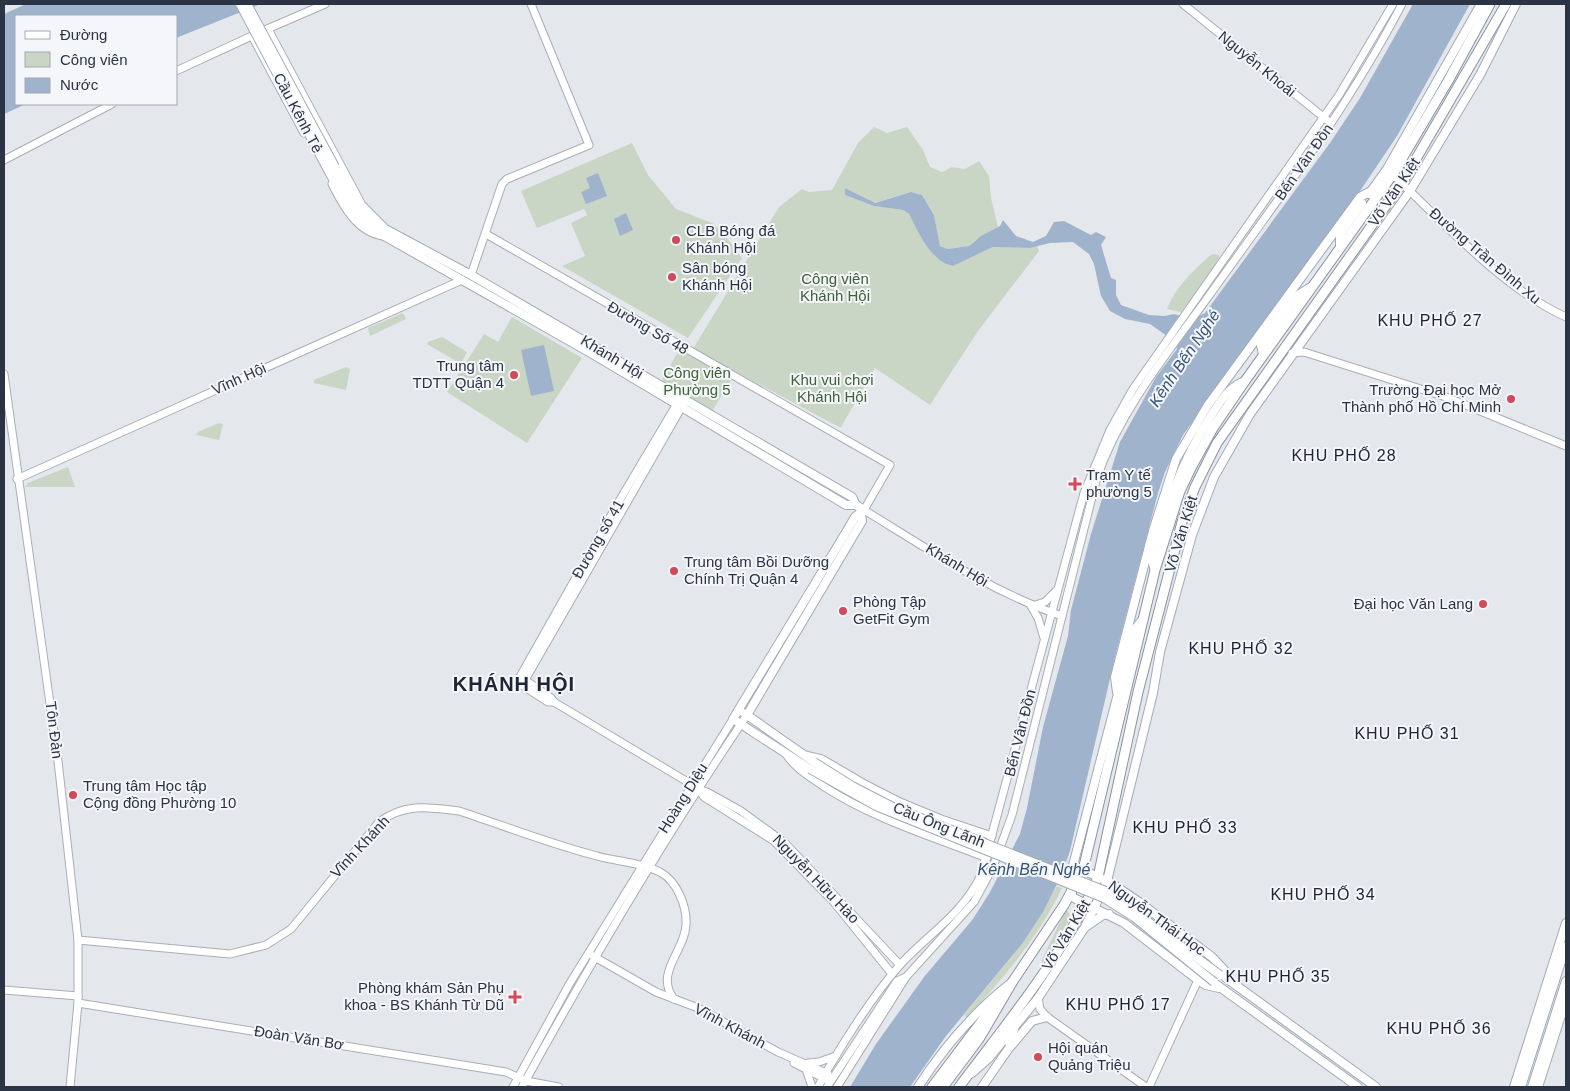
<svg xmlns="http://www.w3.org/2000/svg" width="1570" height="1091" font-family="Arial,sans-serif">
<style>
.green{fill:#c9d6c5}
.water{fill:#9fb4cc}
.lines{fill:none;stroke-linecap:round;stroke-linejoin:round}
.secondary-casing{stroke:#a9aeb7;stroke-width:9}
.primary-casing{stroke:#a3abb8;stroke-width:10}
.highway-casing{stroke:#8b94a3;stroke-width:11}
.secondary{stroke:#fff;stroke-width:7}
.primary{stroke:#fff;stroke-width:8}
.highway{stroke:#fff;stroke-width:9}
.primary-bridge-casing{stroke:#a3abb8;stroke-width:10;stroke-linecap:butt}
.primary-bridge{stroke:#fff;stroke-width:8}
.poi-dot{fill:#d1495b;stroke:#f4f6f9;stroke-width:2}
.labels{text-anchor:middle;stroke-width:4;stroke-linejoin:round;paint-order:stroke}
.street-label{font-size:15px;fill:#2b3445;stroke:#f4f6f9}
.poi-label{font-size:15px;fill:#2b3445;stroke:#f4f6f9;text-anchor:start}
.park-label{font-size:15px;fill:#3f6138;stroke:#f4f6f9}
.neighbourhood-label{font-size:16px;letter-spacing:1px;fill:#1d2536;stroke:#f4f6f9}
.water-label{font-size:16px;font-style:italic;fill:#34527a;stroke:#f4f6f9}
.district-label{font-size:20px;font-weight:bold;letter-spacing:1px;fill:#1d2536;stroke:#f4f6f9}
</style>
<rect width="100%" height="100%" fill="#e4e7ec"/>
<g class="green">
<polygon points="874,127 887,133 907,127 923,150 930,167 942,172 952,167 965,169 979,161 989,176 991,198 998,227 973,242 969,246 948,249 940,246 934,215 922,195 911,192 874,203 845,188 845,195 874,206 903,210 909,214 920,235 948,265 953,266 993,247 1030,248 1037,246 1039,251 978,331 930,405 875,368 841,427 839,427 693,349 779,207 802,189 809,192 832,190 858,143"/>
<polygon points="632,143 648,175 676,209 712,223 720,229 742,258 688,338 562,266 585,256 571,223 587,215 584,209 537,228 521,191"/>
<path d="M1212 254 1219 255 1220 263 1181 312 1167 309C1175 287 1195 269 1212 254Z"/>
<polygon points="403,313 406,319 370,336 368,328"/>
<polygon points="512,317 582,358 527,443 447,392 484,334 498,342"/>
<polygon points="442,337 467,352 461,364 427,344 428,342"/>
<polygon points="680,348 732,378 711,413 660,384"/>
<polygon points="346,367 350,369 346,390 314,383 314,380"/>
<polygon points="219,423 223,424 219,440 196,435 198,432"/>
<polygon points="68,467 75,487 25,487 28,483"/>
<path d="M1057 886 1062 888C1038 938 1004 977 967 1018L964 1015 1022 944Z"/>
<polygon points="1066,909 1070,915 1068,922 1042,963 1041,962"/>
</g>
<g class="water">
<polygon points="26,4 261,4 176,38 176,16 16,16 16,104 26,104 4,114 4,14"/>
<path d="M1413 4H1470L1397 136 1360 191 1183 435 1165 472 1158 493 1115 657 1070 851 1061 876 1043 912 1022 944 946 1036 910 1087H850L876 1044 924 977 973 919 990 892 1020 834 1027 808 1043 727 1068 636 1071 610 1091 534 1120 442 1156 377 1177 349 1174 341 1150 324 1125 319 1110 311 1101 296 1094 264 1089 254 1073 242 1050 243 1030 248 993 247 953 266C930 261 919 233 909 214L903 210 874 206 845 195V188L875 203 911 192 922 195 934 215 940 246 948 249 969 246 981 236 1000 226 1003 220 1016 236 1033 242 1046 236 1054 222 1064 221 1091 235 1096 232 1106 237 1101 245 1111 278 1116 280V295L1121 305 1149 315 1164 316 1174 314 1192 319 1205 313 1330 143 1360 98Z"/>
<polygon points="598,173 607,196 586,204 581,192 590,188 586,178"/>
<polygon points="626,213 633,230 620,236 614,219"/>
<polygon points="544,345 554,391 531,396 521,350"/>
</g>
<g class="lines">
<defs>
<g id="secondary">
<polyline points="1183,4 1327,120"/>
<polyline points="268,29 362,205 384,227"/>
<polyline points="265,30 325,4"/>
<polyline points="252,36 304,133"/>
<polyline points="176,71 256,34"/>
<polyline points="4,160 112,104"/>
<path d="M1389 171C1439 218 1503 289 1566 317"/>
<path d="M332 184C343 206 357 232 383 236"/>
<path d="M486 234 890 465 864 510C928 549 991 592 1062 616"/>
<polyline points="471,275 502,184 507,179 589,145 531,4"/>
<polyline points="1292,353 1304,352 1446,397 1566,446"/>
<polyline points="4,374 58,761 78,940 78,1003 70,1087"/>
<polyline points="17,479 462,280"/>
<polyline points="1031,606 1038,618 1044,638"/>
<polyline points="1032,606 1045,602 1056,591"/>
<polyline points="525,680 551,698 554,702 686,781 698,789 704,797 774,841 833,901 892,974"/>
<polyline points="525,680 684,403"/>
<polyline points="517,682 618,503 681,397"/>
<polyline points="517,682 548,702 554,702"/>
<path d="M786 754C796 769 809 776 823 786 874 819 931 836 987 858"/>
<polyline points="805,755 822,759 863,783 900,802 941,819 992,836"/>
<polyline points="698,789 707,792 741,811 785,843 900,965"/>
<path d="M78 940 230 954 266 945 291 929 379 822C405 803 428 807 459 811 505 826 550 844 597 856 618 862 640 862 660 872 677 881 687 906 686 925 685 951 654 973 674 999"/>
<polyline points="593,956 656,992 698,1008 778,1052 828,1074"/>
<polyline points="4,990 78,996"/>
<polyline points="1038,998 1040,1009 1047,1017 1146,1087"/>
<polyline points="78,1003 506,1072 526,1081 559,1087"/>
<polyline points="794,1063 827,1080"/>
<polyline points="808,1063 819,1062 836,1056"/>
<polyline points="806,1069 812,1087"/>
<polyline points="513,1087 570,983 733,719"/>
<path d="M522 1087C592 960 666 835 747 715L739 710"/>
<path d="M818 1087C838 1050 871 998 899 966 927 935 963 914 981 875L1084 493 1110 430 1133 389 1339 95 1393 4"/>
<path d="M827 1087 897 981 906 977 974 902 993 867 1012 815 1097 477C1121 409 1166 355 1208 297 1276 202 1348 108 1402 4"/>
<polyline points="837,1087 906,977"/>
<polyline points="1149,1087 1198,980"/>
</g>
<g id="primary">
<polyline points="335,167 355,203 376,224 471,275 852,497 856,505"/>
<path d="M328 170C343 198 353 214 379 233L589 352 846 505H856L864 510 855 517 845 534 733 719 810 769"/>
<polyline points="1369,194 1387,169 1481,4"/>
<polyline points="1340,248 1340,234 1362,203"/>
<polyline points="1263,355 1261,345 1295,297 1311,287"/>
<path d="M1155 570 1152 561C1168 505 1179 465 1211 416 1220 402 1229 386 1245 381"/>
<polyline points="1142,620 1135,629 1070,877 1072,897 1124,923 1198,980 1206,985 1219,988"/>
<polyline points="1117,692 1115,677 1153,531 1176,459 1208,405 1360,197 1371,191"/>
<polyline points="814,762 747,715 862,521 861,514"/>
<polyline points="1079,868 1111,883 1139,902 1212,957 1225,971 1230,981"/>
<polyline points="1087,926 1103,915 1109,914"/>
<polyline points="1226,978 1376,1087"/>
<polyline points="1217,985 1358,1087"/>
<polyline points="1011,1046 1032,1021 1047,1017"/>
<polyline points="972,1073 989,1058 1038,998 1085,927 1107,881 1153,693 1160,652 1192,535 1214,477 1250,414 1410,191 1480,75 1516,4"/>
<path d="M918 1087C944 1047 974 1012 1011 983"/>
<polyline points="982,1087 1009,1048 1014,1029"/>
<polyline points="1514,1087 1566,923"/>
<polyline points="1521,1087 1566,946"/>
<polyline points="1532,1087 1566,981"/>
<polyline points="1538,1087 1566,1000"/>
</g>
<g id="highway">
<polyline points="932,1087 997,1001"/>
<polyline points="943,1087 979,1039 1013,981 1064,905 1083,870 1155,570 1180,491 1192,466 1213,428 1245,381 1393,174 1448,81 1490,4"/>
<path d="M959 1087C1009 1020 1065 954 1098 877L1138 692 1182 522 1195 487 1217 443 1402 183 1506 4"/>
</g>
</defs>
<use href="#secondary" class="secondary-casing"/>
<use href="#primary" class="primary-casing"/>
<use href="#highway" class="highway-casing"/>
<use href="#secondary" class="secondary"/>
<use href="#primary" class="primary"/>
<use href="#highway" class="highway"/>
<defs>
<g id="primary-bridge">
<polyline points="240,4 328,170"/>
<polyline points="247,4 335,167"/>
<polyline points="814,762 852,786 893,807 1108,892 1220,975"/>
<polyline points="810,769 876,806 1104,898 1134,917 1214,982"/>
</g>
</defs>
<use href="#primary-bridge" class="primary-bridge-casing"/>
<use href="#primary-bridge" class="primary-bridge"/>
</g>
<g class="poi-dot">
<circle cx="676" cy="240" r="5"/>
<circle cx="672" cy="277" r="5"/>
<circle cx="514" cy="375" r="5"/>
<circle cx="1511" cy="399" r="5"/>
<path d="M1072.5 476.5h5v5h5v5h-5v5h-5v-5h-5v-5h5z"/>
<circle cx="674" cy="571" r="5"/>
<circle cx="1483" cy="604" r="5"/>
<circle cx="843" cy="611" r="5"/>
<circle cx="73" cy="795" r="5"/>
<path d="M512.5 989.5h5v5h5v5h-5v5h-5v-5h-5v-5h5z"/>
<circle cx="1038" cy="1057" r="5"/>
</g>
<g class="labels">
<g class="street-label">
<text transform="translate(1257 64) rotate(39)" y="5">Nguyễn Khoái</text>
<text transform="translate(298 113) rotate(62)" y="5">Cầu Kênh Tẻ</text>
<text transform="translate(1304 162) rotate(-55)" y="5">Bến Vân Đồn</text>
<text transform="translate(1394 192) rotate(-56)" y="5">Võ Văn Kiệt</text>
<text transform="translate(1485 256) rotate(40)" y="5">Đường Trần Ðình Xu</text>
<text transform="translate(648 328) rotate(30)" y="5">Đường Số 48</text>
<text transform="translate(612 357) rotate(31)" y="5">Khánh Hội</text>
<text transform="translate(239 379) rotate(-24)" y="5">Vĩnh Hội</text>
<text transform="translate(1181 534) rotate(-73)" y="5">Võ Văn Kiệt</text>
<text transform="translate(598 539) rotate(-60)" y="5">Đường số 41</text>
<text transform="translate(957 565) rotate(31)" y="5">Khánh Hội</text>
<text transform="translate(54 730) rotate(83)" y="5">Tôn Đản</text>
<text transform="translate(1020 733) rotate(-76)" y="5">Bến Vân Đồn</text>
<text transform="translate(683 798) rotate(-58)" y="5">Hoàng Diệu</text>
<text transform="translate(939 825) rotate(22)" y="5">Cầu Ông Lãnh</text>
<text transform="translate(360 847) rotate(-47)" y="5">Vĩnh Khánh</text>
<text transform="translate(816 879) rotate(46)" y="5">Nguyễn Hữu Hào</text>
<text transform="translate(1157 918) rotate(36)" y="5">Nguyễn Thái Học</text>
<text transform="translate(1066 935) rotate(-59)" y="5">Võ Văn Kiệt</text>
<text transform="translate(730 1026) rotate(28)" y="5">Vĩnh Khánh</text>
<text transform="translate(299 1038) rotate(9)" y="5">Đoàn Văn Bơ</text>
</g>
<g class="poi-label">
<text x="686" y="236">CLB Bóng đá<tspan x="686" dy="17">Khánh Hội</tspan></text>
<text x="682" y="273">Sân bóng<tspan x="682" dy="17">Khánh Hội</tspan></text>
<text x="504" y="371" text-anchor="end">Trung tâm<tspan x="504" dy="17">TDTT Quận 4</tspan></text>
<text x="1501" y="395" text-anchor="end">Trường Đại học Mở<tspan x="1501" dy="17">Thành phố Hồ Chí Minh</tspan></text>
<text x="1086" y="480">Trạm Y tế<tspan x="1086" dy="17">phường 5</tspan></text>
<text x="684" y="567">Trung tâm Bồi Dưỡng<tspan x="684" dy="17">Chính Trị Quận 4</tspan></text>
<text x="853" y="607">Phòng Tập<tspan x="853" dy="17">GetFit Gym</tspan></text>
<text x="1473" y="609" text-anchor="end">Đại học Văn Lang</text>
<text x="83" y="791">Trung tâm Học tập<tspan x="83" dy="17">Cộng đồng Phường 10</tspan></text>
<text x="504" y="993" text-anchor="end">Phòng khám Sản Phụ<tspan x="504" dy="17">khoa - BS Khánh Từ Dũ</tspan></text>
<text x="1048" y="1053">Hội quán<tspan x="1048" dy="17">Quảng Triệu</tspan></text>
</g>
<g class="park-label">
<text x="835" y="284">Công viên<tspan x="835" dy="17">Khánh Hội</tspan></text>
<text x="697" y="378">Công viên<tspan x="697" dy="17">Phường 5</tspan></text>
<text x="832" y="385">Khu vui chơi<tspan x="832" dy="17">Khánh Hội</tspan></text>
</g>
<g class="neighbourhood-label">
<text x="1430" y="326">KHU PHỐ 27</text>
<text x="1344" y="461">KHU PHỐ 28</text>
<text x="1241" y="654">KHU PHỐ 32</text>
<text x="1407" y="739">KHU PHỐ 31</text>
<text x="1185" y="833">KHU PHỐ 33</text>
<text x="1323" y="900">KHU PHỐ 34</text>
<text x="1278" y="982">KHU PHỐ 35</text>
<text x="1118" y="1010">KHU PHỐ 17</text>
<text x="1439" y="1034">KHU PHỐ 36</text>
</g>
<g class="water-label">
<text transform="translate(1184 358) rotate(-56)" y="6">Kênh Bến Nghé</text>
<text x="1034" y="875">Kênh Bến Nghé</text>
</g>
<g class="district-label">
<text x="514" y="691">KHÁNH HỘI</text>
</g>
</g>
<rect width="1570" height="1091" fill="none" stroke="#2b3445" stroke-width="10"/>
<rect x="15" y="15" width="162" height="90" fill="#f4f6f9" stroke="#a4a8b1"/>
<rect x="25" y="31" width="25" height="8" fill="#ffffff" stroke="#a4a8b1"/>
<text x="60" y="40" font-size="15" fill="#2b3445">Đường</text>
<rect x="25" y="52" width="25" height="15" fill="#c9d6c5" stroke="#a4a8b1"/>
<text x="60" y="65" font-size="15" fill="#2b3445">Công viên</text>
<rect x="25" y="78" width="25" height="15" fill="#9fb4cc" stroke="#a4a8b1"/>
<text x="60" y="90" font-size="15" fill="#2b3445">Nước</text>
</svg>
